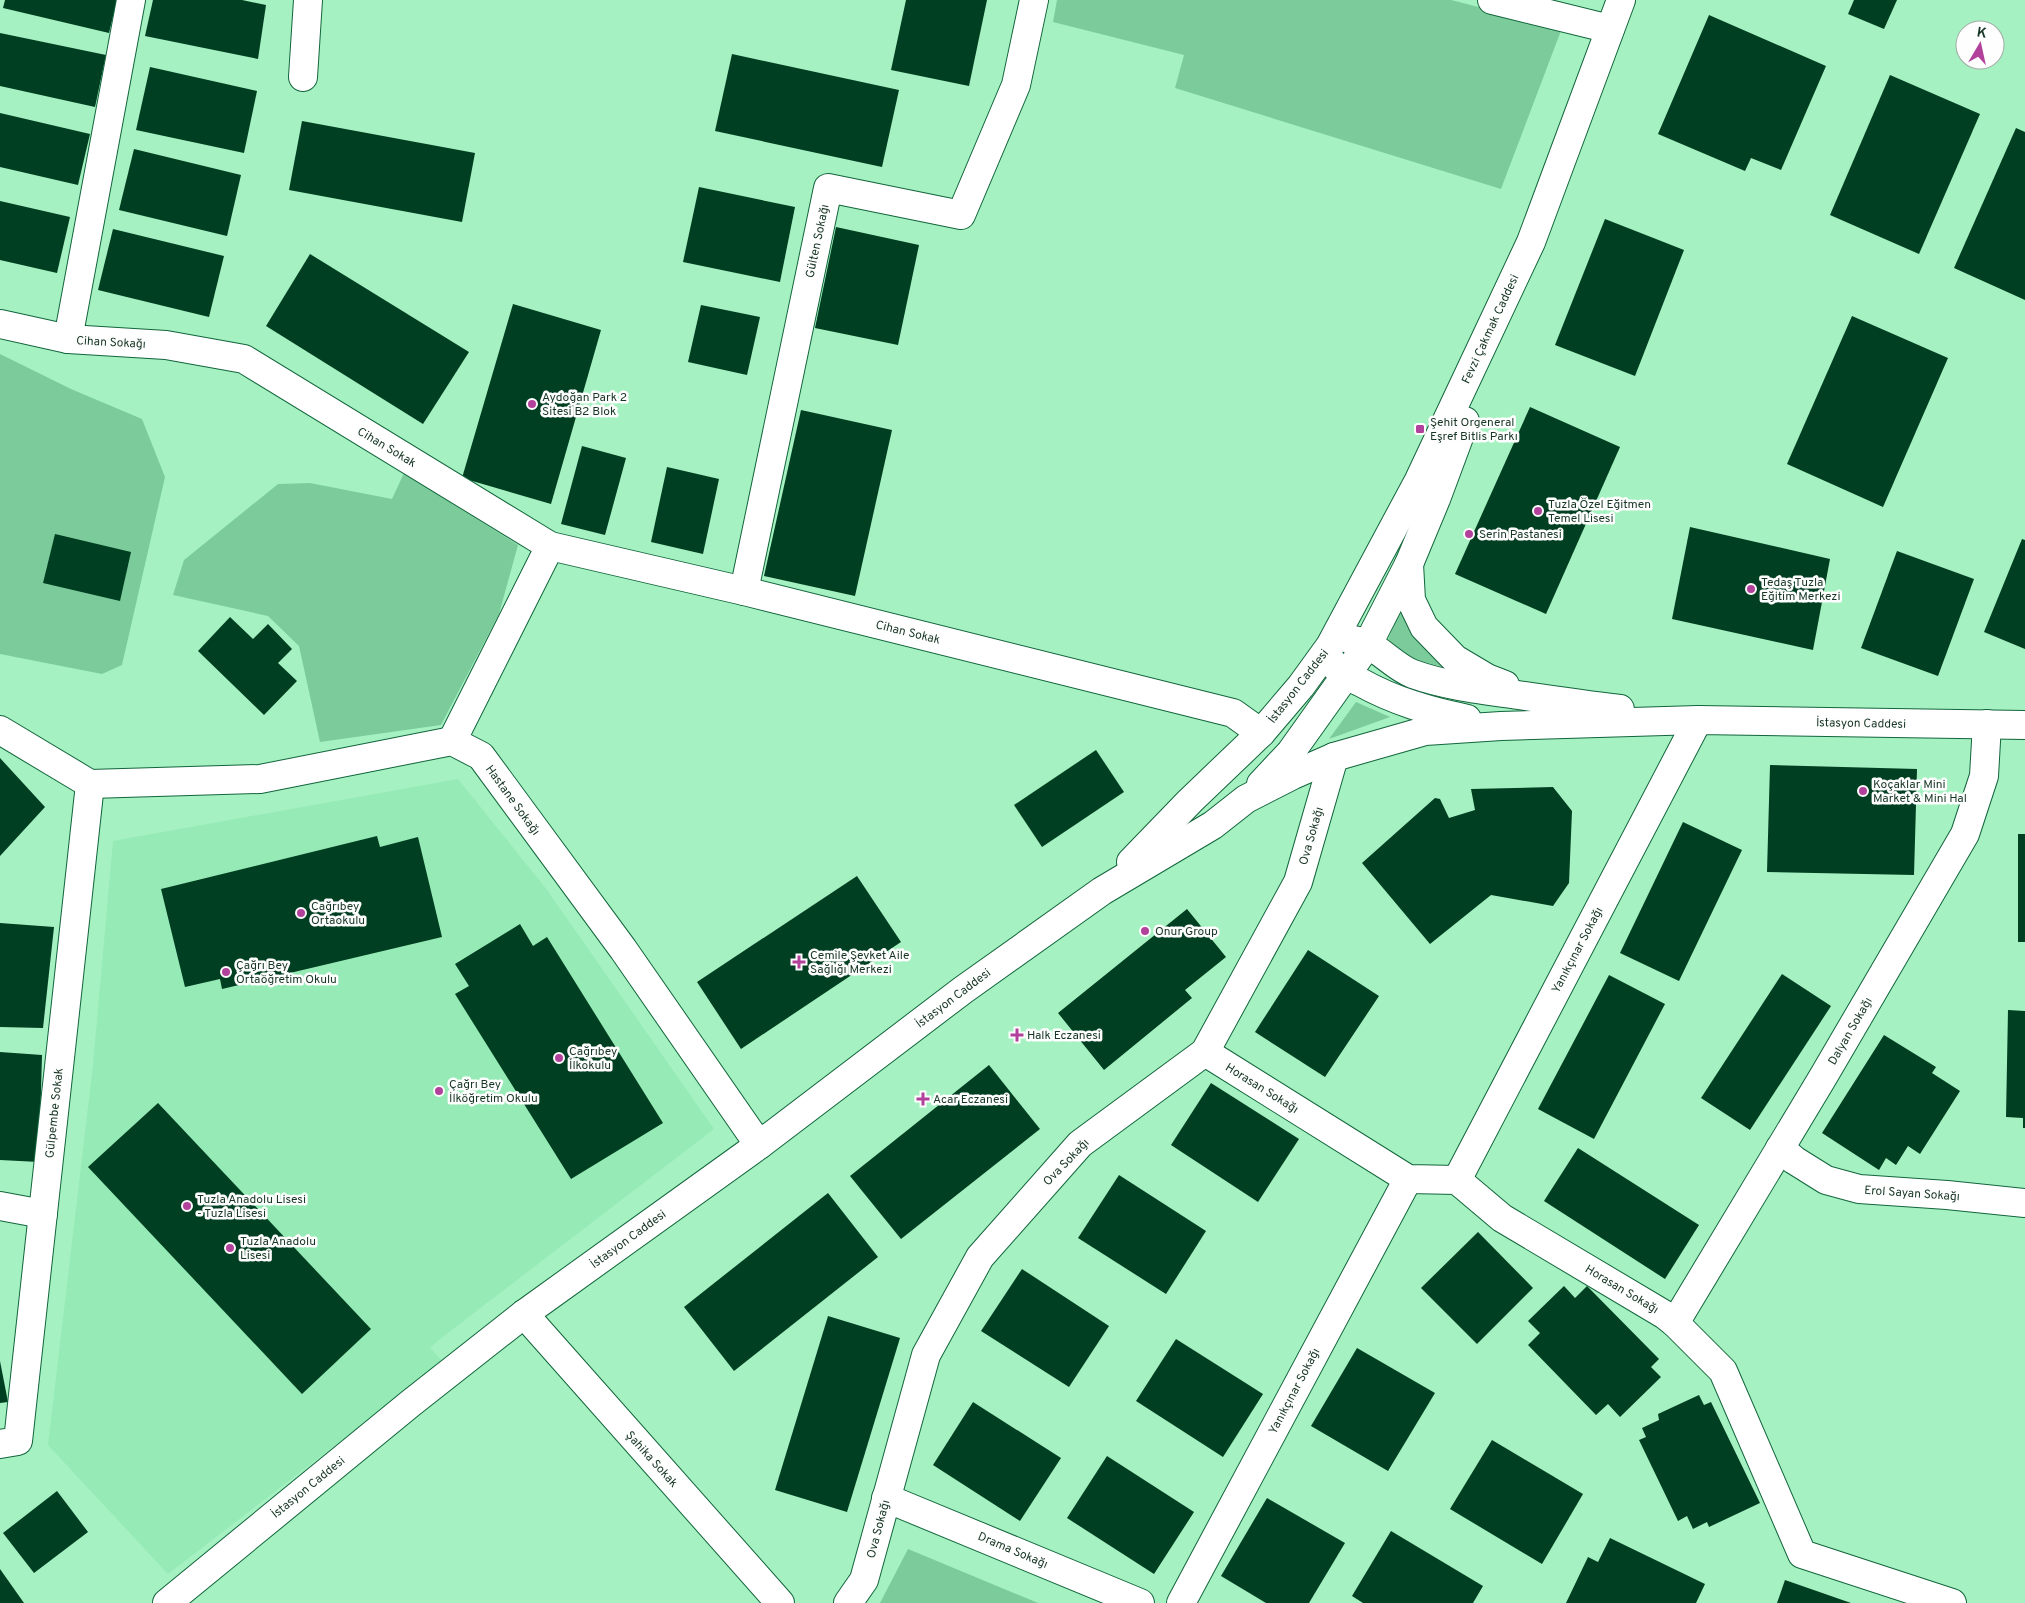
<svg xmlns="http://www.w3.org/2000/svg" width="2025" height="1603" font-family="Overpass,sans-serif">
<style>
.built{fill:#95eab5}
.green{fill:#7ccc9b}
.building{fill:#003f21}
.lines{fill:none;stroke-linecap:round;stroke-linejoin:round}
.street-casing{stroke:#12653c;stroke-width:30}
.secondary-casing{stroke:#12653c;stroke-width:30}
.street{stroke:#fff;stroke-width:28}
.secondary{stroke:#fff;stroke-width:28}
.poi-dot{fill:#b2419c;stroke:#fefefe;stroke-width:2}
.labels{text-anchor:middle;stroke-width:5;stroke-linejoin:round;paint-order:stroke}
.street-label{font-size:12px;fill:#173624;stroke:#fefefe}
.poi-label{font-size:12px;fill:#173624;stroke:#fefefe;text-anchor:start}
</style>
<rect width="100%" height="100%" fill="#a5f1c1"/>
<polygon class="built" points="458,779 547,890 714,1129 440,1339 430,1348 443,1362 168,1574 48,1445 93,1065 113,841"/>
<g class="green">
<polygon points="1057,0 1451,0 1562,28 1501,189 1175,88 1184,55 1053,22"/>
<polygon points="0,354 71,389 142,419 165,477 122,665 102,674 0,654"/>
<polygon points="404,473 518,545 499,614 441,725 320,742 299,646 268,616 173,595 184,560 278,484 310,483 392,499"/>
<polygon points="1403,604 1447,668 1412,659 1386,644"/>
<polygon points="1356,702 1390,717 1329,739"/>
<polygon points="908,1549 1038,1603 880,1603"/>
</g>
<g class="building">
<polygon points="5,0 117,0 109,33 3,8"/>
<polygon points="153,0 242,0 266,5 258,59 145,36"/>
<polygon points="906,0 987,0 969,86 891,70"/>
<polygon points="1854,0 1897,0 1884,29 1848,14"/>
<polygon points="1709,15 1826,66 1781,170 1751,158 1745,171 1658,134"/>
<polygon points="0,33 106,55 95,107 0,86"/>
<polygon points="732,54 899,90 882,167 715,131"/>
<polygon points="150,67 257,91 244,153 136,130"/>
<polygon points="1890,75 1980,114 1919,254 1830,215"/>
<polygon points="0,113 90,134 78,185 0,167"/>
<polygon points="302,121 475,153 462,222 289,190"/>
<polygon points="2016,128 2025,132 2025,300 1954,268"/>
<polygon points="134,149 241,175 227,236 119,210"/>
<polygon points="699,187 795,207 780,282 683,262"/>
<polygon points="0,201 70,217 57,273 0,260"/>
<polygon points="1605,219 1684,250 1635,376 1555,345"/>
<polygon points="836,227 919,245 898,345 815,328"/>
<polygon points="113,229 224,256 209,317 98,290"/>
<polygon points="310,254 469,352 423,424 266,326"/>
<polygon points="513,304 601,330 551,504 462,478"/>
<polygon points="701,305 760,317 747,375 688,362"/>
<polygon points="1852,316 1948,358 1883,507 1787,464"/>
<polygon points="1530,407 1620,447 1546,614 1455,574"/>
<polygon points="801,410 892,430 855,596 764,576"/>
<polygon points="582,446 626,458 605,535 561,524"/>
<polygon points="667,467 719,479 703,554 651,542"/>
<polygon points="1690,527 1830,559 1813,650 1672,619"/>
<polygon points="55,534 131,552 120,601 43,583"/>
<polygon points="2022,539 2025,540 2025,649 1984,632"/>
<polygon points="1897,551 1974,579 1938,676 1861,648"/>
<polygon points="230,617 253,639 268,624 292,649 278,663 297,681 264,715 198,651"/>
<polygon points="1096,750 1124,792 1042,847 1014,805"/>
<polygon points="0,758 45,807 0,856"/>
<polygon points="1770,765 1917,769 1914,875 1767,872"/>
<polygon points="1553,787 1572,811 1569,883 1553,906 1491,895 1430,944 1362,863 1435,798 1440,799 1449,818 1475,810 1471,789"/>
<polygon points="1683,822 1742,850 1679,981 1620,953"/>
<rect x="2018" y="834" width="7" height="108"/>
<polygon points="377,836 380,847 418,837 442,937 222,989 220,979 185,987 161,889"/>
<polygon points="857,876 901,942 741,1049 697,982"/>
<polygon points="1187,909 1226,957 1185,990 1192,998 1104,1070 1058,1013"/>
<polygon points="0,923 54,927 43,1028 0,1027"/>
<polygon points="520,924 533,946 547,937 663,1123 571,1179 455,994 469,986 455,964"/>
<polygon points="1308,950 1379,996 1325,1077 1255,1032"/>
<polygon points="1782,974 1831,1006 1750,1130 1701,1098"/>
<polygon points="1609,975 1665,1004 1594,1139 1538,1109"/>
<polygon points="2008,1010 2025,1011 2025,1128 2023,1128 2023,1118 2006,1117"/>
<polygon points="1884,1035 1936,1067 1932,1073 1960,1091 1920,1154 1908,1146 1896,1165 1886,1158 1879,1170 1822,1133"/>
<polygon points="0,1052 42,1055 39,1162 0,1160"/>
<polygon points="989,1065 1040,1129 901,1239 850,1176"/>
<polygon points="1211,1083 1299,1139 1258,1202 1171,1145"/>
<polygon points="158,1103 371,1329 302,1394 88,1167"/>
<polygon points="1578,1148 1699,1225 1665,1279 1544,1201"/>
<polygon points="1119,1175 1206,1231 1166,1294 1078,1238"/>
<polygon points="828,1193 878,1257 734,1371 684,1307"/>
<polygon points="1478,1232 1533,1288 1477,1344 1421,1288"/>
<polygon points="1022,1269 1109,1326 1069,1387 981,1331"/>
<polygon points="1564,1286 1575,1298 1587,1286 1659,1359 1651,1367 1661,1377 1620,1417 1608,1404 1596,1415 1528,1345 1540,1333 1528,1321"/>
<polygon points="828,1316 900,1338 847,1512 775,1490"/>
<polygon points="1176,1339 1263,1394 1223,1457 1136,1401"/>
<polygon points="1357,1348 1435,1393 1388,1471 1311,1426"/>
<polygon points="0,1361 8,1402 0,1403"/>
<polygon points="1699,1395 1704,1405 1711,1402 1760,1503 1709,1527 1707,1522 1693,1529 1687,1516 1678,1521 1639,1440 1646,1437 1642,1428 1659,1420 1658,1414"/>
<polygon points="973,1402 1061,1458 1020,1521 933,1465"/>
<polygon points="1492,1440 1583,1494 1542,1564 1450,1509"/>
<polygon points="1107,1456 1194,1512 1154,1574 1067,1518"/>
<polygon points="57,1491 88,1532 34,1573 3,1533"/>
<polygon points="1267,1498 1345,1543 1309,1603 1266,1603 1221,1576"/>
<polygon points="1391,1531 1483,1586 1473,1603 1363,1603 1352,1596"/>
<polygon points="1610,1538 1705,1584 1696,1603 1566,1603 1588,1557 1598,1562"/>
<polygon points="0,1569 24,1603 0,1603"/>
<polygon points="1785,1580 1851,1603 1777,1603"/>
</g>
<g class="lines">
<defs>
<g id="street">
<polyline points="1492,0 1610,29"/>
<polyline points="303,77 308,0"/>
<polyline points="0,324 68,339 166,345 244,359 550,546"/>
<polyline points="68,339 131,0"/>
<polyline points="744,591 828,188 961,215 1016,85 1034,0"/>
<polyline points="0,730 90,784"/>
<polyline points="452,741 550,546 744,591 1233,713 1261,733"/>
<polyline points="90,784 260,779 452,741 481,756 623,949 759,1145"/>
<polyline points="1205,1052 1408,1179 1457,1180 1502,1218 1665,1315 1675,1323 1723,1371 1802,1554 1952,1603"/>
<polyline points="1780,1148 1794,1160 1826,1180 1859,1189 1947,1195 2025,1203"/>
<polyline points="1457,1180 1698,720"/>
<polyline points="0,1206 43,1214"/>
<polyline points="524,1314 780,1603"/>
<polyline points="1675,1323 1823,1077 1965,834 1984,776 1987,724"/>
<polyline points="0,1444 18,1441 90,784"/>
<polyline points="886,1498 1140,1603"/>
<polyline points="848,1603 864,1580 926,1355 980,1257 1080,1144 1205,1052 1298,882 1334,757"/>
<polyline points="1181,1603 1408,1179"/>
</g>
<g id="secondary">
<polyline points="1409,564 1411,600 1424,627 1455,659 1487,678 1505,685"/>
<path d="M1351 640C1374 640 1391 666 1413 674 1447 686 1483 690 1518 695 1552 700 1586 705 1620 709"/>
<path d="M1332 662C1338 672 1350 677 1360 682 1396 702 1427 710 1467 719"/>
<polyline points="1261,784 1291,752 1368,644 1409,564 1436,499 1465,421"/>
<polyline points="1131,862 1190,801 1261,733 1301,686 1330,646 1419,480 1531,242 1621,0"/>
<polyline points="167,1603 411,1403 524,1314 759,1145 963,990 1102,891 1213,825 1246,799 1293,775 1334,757 1425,731 1501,726 1698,720 2025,725"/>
</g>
</defs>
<use href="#street" class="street-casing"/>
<use href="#secondary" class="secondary-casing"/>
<use href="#street" class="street"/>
<use href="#secondary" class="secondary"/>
</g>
<g class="poi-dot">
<circle cx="532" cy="404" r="5"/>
<rect x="1415" y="424" width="10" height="10" rx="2.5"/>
<circle cx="1538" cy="511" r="5"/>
<circle cx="1469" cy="534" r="5"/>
<circle cx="1751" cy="589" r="5"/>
<circle cx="1863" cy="791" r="5"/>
<circle cx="301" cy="913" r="5"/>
<circle cx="1145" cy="931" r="5"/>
<path d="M796.5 954.5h5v5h5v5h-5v5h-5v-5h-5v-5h5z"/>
<circle cx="226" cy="972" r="5"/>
<path d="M1014.5 1027.5h5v5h5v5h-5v5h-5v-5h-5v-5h5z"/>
<circle cx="559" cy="1058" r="5"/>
<circle cx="439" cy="1091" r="5"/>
<path d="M920.5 1091.5h5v5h5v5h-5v5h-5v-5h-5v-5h5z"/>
<circle cx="187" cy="1206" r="5"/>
<circle cx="230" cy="1248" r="5"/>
</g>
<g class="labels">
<g class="street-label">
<text transform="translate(817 241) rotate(-78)" y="4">Gülten Sokağı</text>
<text transform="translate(1490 329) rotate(-65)" y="4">Fevzi Çakmak Caddesi</text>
<text transform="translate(111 342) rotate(3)" y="4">Cihan Sokağı</text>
<text transform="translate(387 447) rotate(31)" y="4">Cihan Sokak</text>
<text transform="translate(908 632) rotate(14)" y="4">Cihan Sokak</text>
<text transform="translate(1298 686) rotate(-52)" y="4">İstasyon Caddesi</text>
<text transform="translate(1861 723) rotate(1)" y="4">İstasyon Caddesi</text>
<text transform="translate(513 800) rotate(54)" y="4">Hastane Sokağı</text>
<text transform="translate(1311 836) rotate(-74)" y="4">Ova Sokağı</text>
<text transform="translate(1577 950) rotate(-62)" y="4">Yanıkçınar Sokağı</text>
<text transform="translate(953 998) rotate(-37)" y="4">İstasyon Caddesi</text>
<text transform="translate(1850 1031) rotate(-60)" y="4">Dalyan Sokağı</text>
<text transform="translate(1262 1088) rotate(32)" y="4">Horasan Sokağı</text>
<text transform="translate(54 1113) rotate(-84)" y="4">Gülpembe Sokak</text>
<text transform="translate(1066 1162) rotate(-46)" y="4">Ova Sokağı</text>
<text transform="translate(1912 1193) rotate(4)" y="4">Erol Sayan Sokağı</text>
<text transform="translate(628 1239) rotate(-36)" y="4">İstasyon Caddesi</text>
<text transform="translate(1622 1289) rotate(31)" y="4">Horasan Sokağı</text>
<text transform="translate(1294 1391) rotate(-62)" y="4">Yanıkçınar Sokağı</text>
<text transform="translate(652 1459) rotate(48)" y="4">Şahika Sokak</text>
<text transform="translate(308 1487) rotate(-39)" y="4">İstasyon Caddesi</text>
<text transform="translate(878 1529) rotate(-75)" y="4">Ova Sokağı</text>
<text transform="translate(1013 1550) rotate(23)" y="4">Drama Sokağı</text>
</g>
<g class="poi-label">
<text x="542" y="401">Aydoğan Park 2<tspan x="542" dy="14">Sitesi B2 Blok</tspan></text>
<text x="1430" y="426">Şehit Orgeneral<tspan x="1430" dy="14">Eşref Bitlis Parkı</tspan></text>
<text x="1548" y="508">Tuzla Özel Eğitmen<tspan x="1548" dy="14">Temel Lisesi</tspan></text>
<text x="1479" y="538">Serin Pastanesi</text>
<text x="1761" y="586">Tedaş Tuzla<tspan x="1761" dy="14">Eğitim Merkezi</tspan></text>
<text x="1873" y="788">Koçaklar Mini<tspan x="1873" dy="14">Market &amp; Mini Hal</tspan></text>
<text x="311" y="910">Cağrıbey<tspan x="311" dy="14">Ortaokulu</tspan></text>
<text x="1155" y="935">Onur Group</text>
<text x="810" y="959">Cemile Şevket Aile<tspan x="810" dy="14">Sağlığı Merkezi</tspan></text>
<text x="236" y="969">Çağrı Bey<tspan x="236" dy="14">Ortaöğretim Okulu</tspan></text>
<text x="1027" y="1039">Halk Eczanesi</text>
<text x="569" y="1055">Cağrıbey<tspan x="569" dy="14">İlkokulu</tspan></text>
<text x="449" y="1088">Çağrı Bey<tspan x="449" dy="14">İlköğretim Okulu</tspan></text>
<text x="933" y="1103">Acar Eczanesi</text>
<text x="197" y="1203">Tuzla Anadolu Lisesi<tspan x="197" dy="14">- Tuzla Lisesi</tspan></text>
<text x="240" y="1245">Tuzla Anadolu<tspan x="240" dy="14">Lisesi</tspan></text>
</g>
</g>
<g transform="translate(1980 45) rotate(9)"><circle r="24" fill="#fefefe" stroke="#a2aea7"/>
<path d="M0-4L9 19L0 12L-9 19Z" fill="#b2419c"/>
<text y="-8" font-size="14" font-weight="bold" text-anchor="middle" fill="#173624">K</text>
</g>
</svg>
